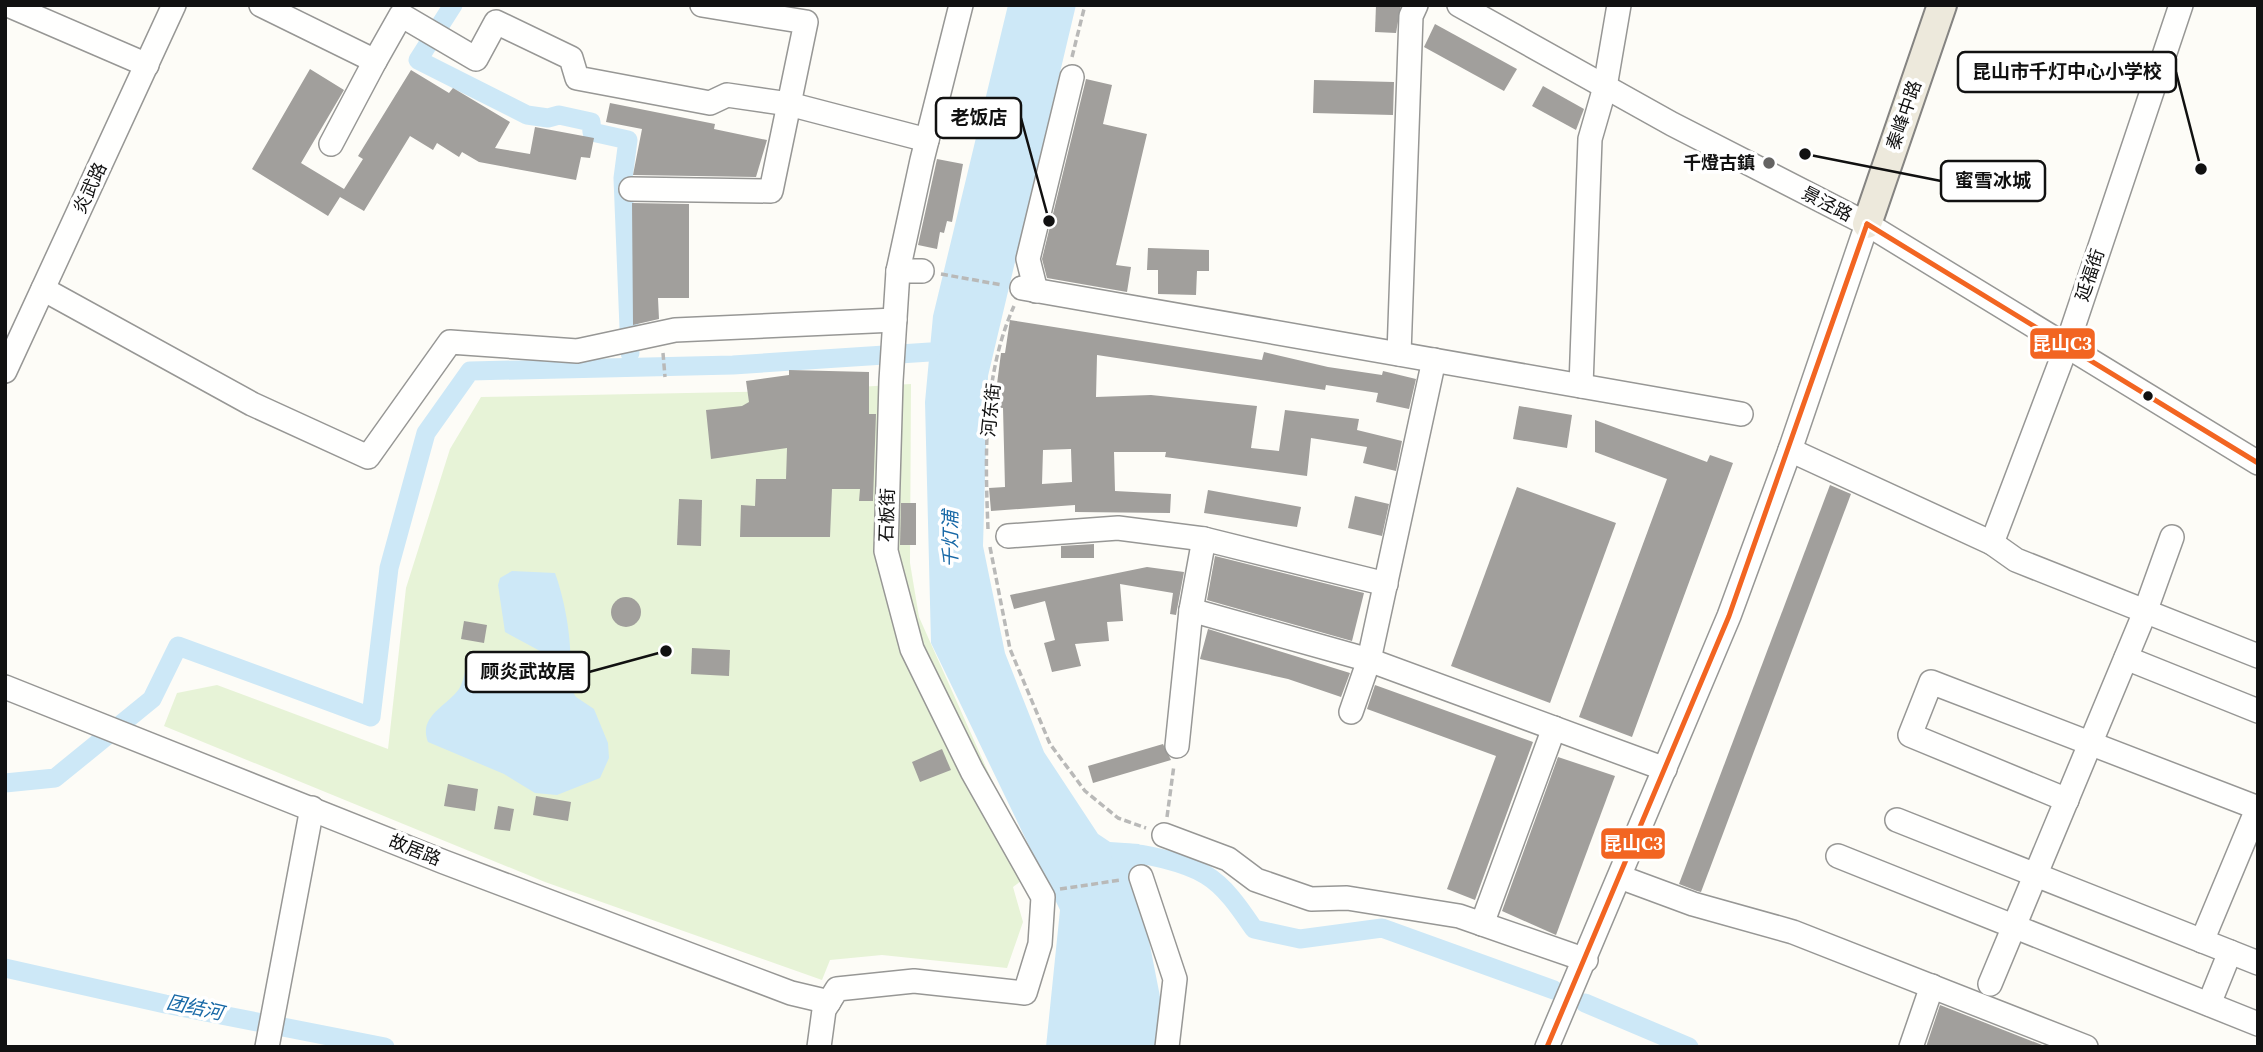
<svg xmlns="http://www.w3.org/2000/svg" width="2263" height="1052" font-family="'Source Serif 4','Noto Sans SC',serif">
<style>
.green{fill:#e7f3d7}
.water{fill:#cde8f7}
.lines{fill:none;stroke-linecap:round;stroke-linejoin:round}
.canal{stroke:#cde8f7;stroke-width:19}
.building{fill:#a19f9c;fill-rule:evenodd}
.minor-casing{stroke:#979795;stroke-width:26}
.major-casing{stroke:#858482;stroke-width:32}
.path{stroke:#b9b9b8;stroke-width:3.5;stroke-dasharray:7 3.5;stroke-linecap:butt}
.minor{stroke:#fffffe;stroke-width:23}
.major{stroke:#ede9dc;stroke-width:28}
.bus-1-casing{stroke:#fff;stroke-width:10}
.bus-1{stroke:#f26522;stroke-width:5}
.poi-dot{fill:#646362;stroke:#fff;stroke-width:2.5}
.bus-dot{fill:#111;stroke:#fff;stroke-width:2.5}
.labels{text-anchor:middle;stroke-width:7;stroke-linejoin:round;paint-order:stroke}
.street-label{font-size:18px;fill:#111;stroke:#fff}
.poi-label{font-size:18px;font-weight:bold;fill:#111;stroke:#fff;text-anchor:end}
.water-label{font-size:19px;font-style:italic;fill:#1768a6;stroke:#fff}
.leader{fill:none;stroke:#111;stroke-width:2.5}
.callout-dot{fill:#111;stroke:#fff;stroke-width:2.5}
.callout{fill:#fff;stroke:#111;stroke-width:2.5}
.callout-label{font-size:19px;text-anchor:middle;font-weight:bold;fill:#111}
.line-badge{stroke:#fff;stroke-width:2.5}
.badge-label{font-size:19px;text-anchor:middle;font-weight:bold;fill:#fff}
</style>
<rect width="100%" height="100%" fill="#fdfcf7"/>
<polygon class="green" points="911,384 910,563 919,617 998,794 1037,869 1013,887 1023,922 1007,968 882,955 830,960 822,980 545,882 164,726 177,693 217,685 388,749 406,588 450,449 481,397 785,391"/>
<g class="water">
<polygon points="1008,5 1076,5 988,376 983,546 1005,653 1044,752 1098,834 1110,842 1139,844 1149,857 1147,866 1136,874 1165,1022 1160,1047 1046,1047 1060,910 931,643 925,402 933,316"/>
<path d="M512 571 555 573C566 603 575 654 568 684L576 697 594 709 608 743 609 758 600 778 557 795 535 793 504 774 428 742C418 716 446 707 459 689 466 678 464 664 473 654H487L490 675 515 685 525 681 534 672 540 651 505 632 498 585 500 578Z"/>
</g>
<g class="lines">
<g class="canal">
<polyline points="453,5 418,60 527,115 548,118 559,115 591,122 592,132 628,140 623,178 630,353"/>
<polyline points="5,783 55,778 152,699 178,646 371,717 389,568 426,433 470,371 733,365 930,352"/>
<path d="M1120 853C1143 852 1186 863 1206 875 1226 887 1241 910 1254 929L1300 939 1382 928 1554 990"/>
<polyline points="5,968 165,1004 385,1047"/>
<polyline points="1585,1003 1689,1047"/>
</g>
</g>
<g class="building">
<polygon points="1376,5 1401,5 1396,33 1375,32"/>
<polygon points="1435,24 1517,69 1504,91 1424,47"/>
<polygon points="310,69 344,90 301,163 344,189 363,159 358,156 411,70 449,93 453,88 510,122 495,148 530,154 535,127 594,138 590,158 581,157 576,180 479,162 462,152 459,157 437,143 433,150 410,136 364,211 340,197 328,216 252,169"/>
<polygon points="1086,79 1112,85 1103,124 1147,134 1116,265 1131,267 1127,292 1047,278 1042,259"/>
<polygon points="1314,80 1394,82 1393,115 1313,113"/>
<polygon points="1543,86 1584,109 1576,130 1532,106"/>
<polygon points="610,103 715,124 714,129 767,140 756,177 633,175 642,129 606,122"/>
<polygon points="937,159 963,164 952,222 947,221 944,233 940,232 937,249 918,245"/>
<polygon points="632,203 689,204 689,298 658,298 659,319 633,325"/>
<polygon points="1148,248 1209,250 1209,271 1197,271 1196,295 1158,294 1158,270 1147,270"/>
<path d="M1010 320 1262 360 1264 352 1328 367 1382 375 1383 371 1416 379 1409 409 1376 402 1378 393 1326 385 1325 390 1097 355 1096 397 1151 395 1257 406 1251 448 1279 451 1285 410 1359 419 1357 430 1402 441 1396 471 1363 463 1367 447 1311 438 1307 476 1165 457 1166 452H1114L1115 491 1171 494 1170 513 1075 512V505L991 511 989 488 1005 487 1003 408 994 407 1001 353H1005ZM1071 449 1072 482 1042 484 1043 450Z"/>
<polygon points="789,370 869,372 869,414 876,414 873,501 859,501 860,489 832,489 830,537 740,537 741,505 755,506 756,479 786,479 787,448 711,459 706,410 742,406 749,402 746,381 789,375"/>
<polygon points="1519,406 1572,415 1567,448 1513,439"/>
<polygon points="1595,420 1707,462 1710,455 1733,463 1632,737 1579,717 1667,479 1595,452"/>
<polygon points="1830,485 1851,494 1701,892 1697,891 1679,884"/>
<polygon points="1517,487 1616,523 1550,703 1451,666"/>
<polygon points="1208,490 1301,507 1297,527 1204,513"/>
<polygon points="1355,496 1389,504 1382,536 1348,528"/>
<polygon points="679,499 702,500 701,546 677,545"/>
<polygon points="901,503 916,503 916,545 900,545"/>
<polygon points="1094,544 1094,558 1061,558 1061,546"/>
<polygon points="1215,556 1364,593 1352,641 1207,600"/>
<polygon points="1147,567 1184,572 1176,615 1170,614 1173,593 1120,584 1123,621 1107,622 1109,641 1075,644 1081,666 1052,672 1044,643 1055,640 1045,601 1014,609 1010,595"/>
<circle cx="626" cy="612" r="15"/>
<polygon points="464,621 487,625 484,643 461,639"/>
<polygon points="1208,629 1350,673 1341,697 1288,679 1200,659"/>
<polygon points="692,648 730,650 729,676 691,674"/>
<polygon points="1375,685 1533,742 1475,900 1447,889 1496,756 1367,709"/>
<polygon points="1163,744 1171,760 1093,783 1088,766"/>
<polygon points="942,749 951,770 920,782 912,762"/>
<polygon points="1558,757 1615,776 1556,935 1502,911"/>
<polygon points="448,784 478,789 475,811 444,806"/>
<polygon points="536,796 571,802 568,821 533,815"/>
<polygon points="498,806 514,809 510,831 494,829"/>
<polygon points="1940,1005 2047,1047 1926,1047"/>
</g>
<g class="lines">
<defs>
<g id="minor">
<polyline points="8,5 147,65"/>
<polyline points="261,5 375,61 401,15 476,59 496,22 571,58 577,78 710,103 727,95 789,104 927,140"/>
<polyline points="1459,5 1672,124 1867,224 2258,463"/>
<polyline points="331,144 375,61"/>
<polyline points="631,189 771,191 806,22 702,5"/>
<polyline points="898,271 922,271"/>
<polyline points="1022,288 1741,414"/>
<polyline points="43,289 252,404 368,457 450,342 577,351 675,330 895,320"/>
<polyline points="1036,291 1028,259 1072,77"/>
<polyline points="1399,354 1411,16 1416,5"/>
<polyline points="5,371 174,5"/>
<polyline points="1581,386 1590,139 1605,87 1619,5"/>
<polyline points="1790,450 1992,543 2016,560 2258,656"/>
<polyline points="1008,536 1118,528 1204,539 1386,584"/>
<polyline points="1992,543 2067,345 2181,5"/>
<polyline points="1191,610 1369,660 1665,769"/>
<polyline points="2126,658 2258,711"/>
<polyline points="5,687 444,862 791,993 829,1002"/>
<polyline points="1351,712 1369,660 1434,360"/>
<polyline points="1177,746 1191,610 1204,539"/>
<polyline points="2067,800 1910,735 1931,682 2258,808"/>
<polyline points="1897,820 2258,963"/>
<polyline points="1164,835 1228,859 1256,880 1311,899 1347,898 1459,916 1586,960"/>
<polyline points="1838,856 2258,1024"/>
<polyline points="1141,877 1175,979 1167,1047"/>
<polyline points="1620,877 1693,904 1793,932 2086,1047"/>
<polyline points="1482,924 1554,728"/>
<polyline points="2202,941 2258,807"/>
<polyline points="1990,984 2145,612 2172,537"/>
<polyline points="2209,1004 2230,952"/>
<polyline points="267,1047 312,808"/>
<polyline points="819,1047 824,1010 837,989 914,981 1025,993 1040,944 1043,897 972,771 912,649 886,551 891,381 898,271 922,160 961,5"/>
<polyline points="1547,1047 1729,616 1790,450 1867,224"/>
<polyline points="1911,1047 1932,986"/>
</g>
<polyline id="major" points="1867,224 1942,5"/>
</defs>
<use href="#minor" class="minor-casing"/>
<use href="#major" class="major-casing"/>
<g class="path">
<polyline points="1072,57 1085,5"/>
<polyline points="941,274 1002,285"/>
<polyline points="663,353 665,377"/>
<path d="M988 529C985 454 983 375 1014 306"/>
<polyline points="990,547 1010,649 1050,744 1085,791 1118,818 1146,828"/>
<polyline points="1167,817 1174,765"/>
<polyline points="1060,889 1121,880"/>
</g>
<use href="#minor" class="minor"/>
<use href="#major" class="major"/>
<defs>
<g id="bus-1">
<polyline points="1867,224 2258,463"/>
<polyline points="1547,1047 1729,616 1867,224"/>
</g>
</defs>
<use href="#bus-1" class="bus-1-casing"/>
<use href="#bus-1" class="bus-1"/>
</g>
<circle class="poi-dot" cx="1769" cy="163" r="7"/>
<circle class="bus-dot" cx="2148" cy="396" r="6"/>
<g class="labels">
<g class="street-label">
<text transform="translate(1904 115) rotate(-71)" y="6">秦峰中路</text>
<text transform="translate(90 188) rotate(-65)" y="6">炎武路</text>
<text transform="translate(1827 204) rotate(27)" y="6">景泾路</text>
<text transform="translate(2090 275) rotate(-71)" y="6">延福街</text>
<text transform="translate(991 410) rotate(-84)" y="6">河东街</text>
<text transform="translate(887 515) rotate(-88)" y="6">石板街</text>
<text transform="translate(415 850) rotate(22)" y="6">故居路</text>
</g>
<g class="poi-label">
<text x="1755" y="169">千燈古鎮</text>
</g>
<g class="water-label">
<text transform="translate(950 539) rotate(-90)" y="7">千灯浦</text>
<text transform="translate(195 1007) rotate(12)" y="7">团结河</text>
</g>
</g>
<path class="leader" d="M2201 169L2176 72M1049 221L1021 118M1805 154L1941 181M666 651L589 672"/>
<g class="callout-dot">
<circle cx="2201" cy="169" r="7"/>
<circle cx="1049" cy="221" r="7"/>
<circle cx="1805" cy="154" r="7"/>
<circle cx="666" cy="651" r="7"/>
</g>
<g class="callout">
<rect x="1958" y="52" width="218" height="40" rx="7"/>
<rect x="936" y="98" width="85" height="40" rx="7"/>
<rect x="1941" y="161" width="104" height="40" rx="7"/>
<rect x="466" y="652" width="123" height="40" rx="7"/>
</g>
<g class="callout-label">
<text x="2067" y="78">昆山市千灯中心小学校</text>
<text x="979" y="124">老饭店</text>
<text x="1993" y="187">蜜雪冰城</text>
<text x="528" y="678">顾炎武故居</text>
</g>
<g class="line-badge">
<rect x="2029" y="327" width="67" height="33" rx="7" fill="#f26522"/>
<rect x="1600" y="827" width="66" height="33" rx="7" fill="#f26522"/>
</g>
<g class="badge-label">
<text x="2062" y="350">昆山C3</text>
<text x="1633" y="850">昆山C3</text>
</g>
<rect width="2263" height="1052" fill="none" stroke="#111111" stroke-width="14"/>
</svg>
